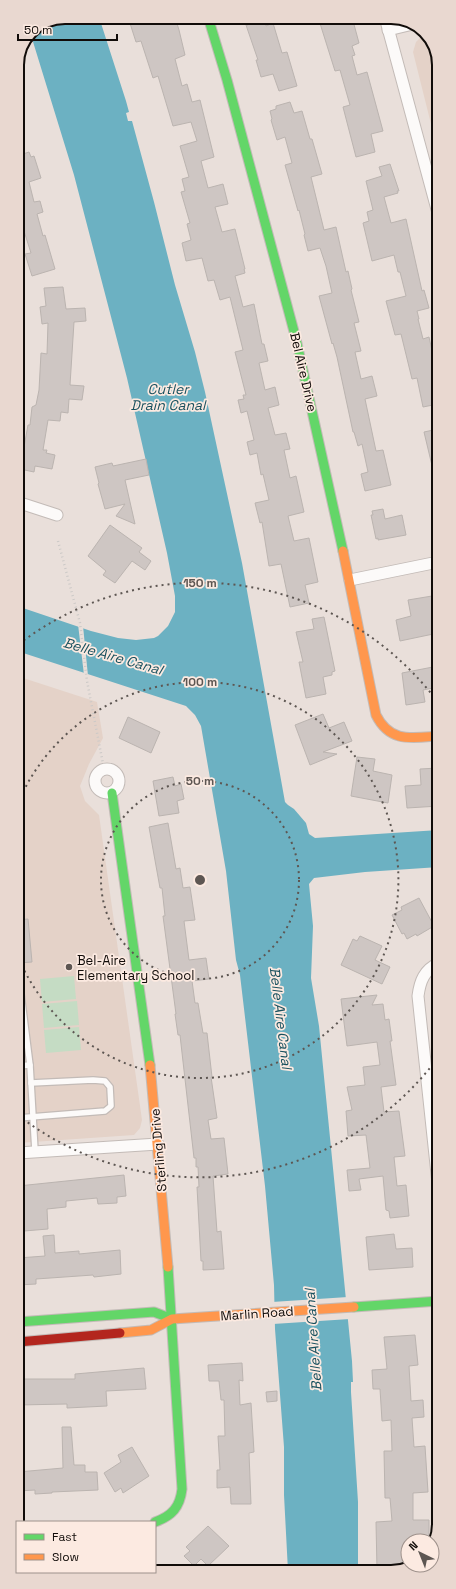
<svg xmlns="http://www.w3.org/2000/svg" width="456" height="1589" font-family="'Space Grotesk',sans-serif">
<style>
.built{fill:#e4d2c8}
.green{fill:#c5dcc4}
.water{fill:#6cb1c2}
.pier{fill:#e9dfda}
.building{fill:#cec6c3;stroke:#bbb4b0}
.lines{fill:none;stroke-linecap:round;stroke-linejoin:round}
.lane-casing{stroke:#c3bbb7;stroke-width:8}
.street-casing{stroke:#c3bbb7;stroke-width:13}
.fast-casing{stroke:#c3bbb7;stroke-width:11}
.slow-casing{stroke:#c3bbb7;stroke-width:11}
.jam-casing{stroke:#c3bbb7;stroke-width:11}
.path{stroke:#ccc9c7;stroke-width:2.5;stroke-dasharray:1 3;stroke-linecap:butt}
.lane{stroke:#fcfaf9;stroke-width:5.5}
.street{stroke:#fcfaf9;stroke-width:11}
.fast{stroke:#63d668;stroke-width:9}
.slow{stroke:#ff974d;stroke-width:9}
.jam{stroke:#b3261e;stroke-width:9}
.ring{fill:none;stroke:#5d5652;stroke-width:2;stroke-dasharray:2 4}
.poi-dot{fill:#5d5652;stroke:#fceae1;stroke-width:1.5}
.labels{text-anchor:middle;stroke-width:3.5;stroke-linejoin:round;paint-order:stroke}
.street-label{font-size:13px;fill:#110c09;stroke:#fceae1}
.poi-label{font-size:13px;fill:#110c09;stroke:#fceae1;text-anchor:start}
.water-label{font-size:14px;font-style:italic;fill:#18505e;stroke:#fceae1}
.rim{fill:none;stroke:#110c09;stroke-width:2}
.centre{fill:#5d5652;stroke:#fceae1;stroke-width:2}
.ring-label{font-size:12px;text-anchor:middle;font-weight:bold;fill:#5d5652;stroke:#fceae1;stroke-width:3.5;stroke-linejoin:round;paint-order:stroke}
</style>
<rect width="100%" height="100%" fill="#e9dfda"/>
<g class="built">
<polygon points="424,34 425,34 438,55 438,152 413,52 416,42"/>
<polygon points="17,676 97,702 103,738 89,764 80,786 85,801 99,815 142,1120 140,1128 134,1135 18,1143"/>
</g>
<g class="green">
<polygon points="74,976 76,999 42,1002 40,979"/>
<polygon points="77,1001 79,1025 44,1028 42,1004"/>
<polygon points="79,1027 81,1050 46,1053 44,1030"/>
</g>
<polygon class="water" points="65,17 99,17 126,101 129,112 126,113 128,121 132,121 154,202 175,285 195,352 205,392 242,563 285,802 288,805 294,809 306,823 309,834 315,838 439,830 439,867 365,872 314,878 309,884 313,926 311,978 319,1026 352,1361 353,1382 351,1382 351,1392 358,1502 358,1571 288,1571 284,1495 284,1447 275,1329 274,1285 265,1186 240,975 236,960 226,871 201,726 195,715 186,706 17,651 17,606 91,631 118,638 136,640 154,638 158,636 168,626 175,612 175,596 167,553 127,378 74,175 30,32 31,31"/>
<g class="pier">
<polygon points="78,624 83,626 88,676 84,675"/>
<polygon points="348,1297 350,1319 273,1324 272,1302"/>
</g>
<g class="building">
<polygon points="128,17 175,17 179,30 185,55 175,59 182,86 187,84 192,102 200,100 214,157 201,161 208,188 223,184 228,204 215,207 222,232 235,229 245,269 244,269 245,273 235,276 243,307 254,304 262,344 264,344 268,361 259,363 265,390 275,387 279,405 268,408 275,435 286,433 290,449 284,450 290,478 296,476 304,512 288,516 294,541 309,538 318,582 305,585 309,603 290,607 281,564 269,566 262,522 260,523 255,503 269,500 263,474 261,475 257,453 250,455 247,442 254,440 247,411 241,413 238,400 244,399 243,395 246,395 235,352 243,350 230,297 220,300 214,280 208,281 202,258 186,261 182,243 191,240 187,224 190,223 181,192 185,191 182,179 189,177 180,146 197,141 191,122 173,126 158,76 153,78 141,41 136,42"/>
<polygon points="245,17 264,17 266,26 273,23 282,53 287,52 297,86 279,91 273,74 261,77 256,60 258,60 246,25 248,25"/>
<polygon points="318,17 352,17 359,43 352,46 355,55 352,56 357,75 367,72 383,131 371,134 375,152 356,157 343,107 350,105 340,70 335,71"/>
<polygon points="290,102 294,113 302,111 310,139 312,139 322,174 311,177 324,230 336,227 346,272 348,271 352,289 351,290 359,322 354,323 361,351 355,352 361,379 372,376 377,396 365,399 376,451 383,450 391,485 365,491 361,474 368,472 362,444 358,446 354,432 353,432 337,357 333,343 332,344 319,296 332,293 326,266 320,248 308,251 304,235 305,234 299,210 298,211 285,165 292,163 285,137 277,140 271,120 272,119 270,111 276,109 276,106"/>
<polygon points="29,152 31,157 34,156 41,178 29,182 34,202 40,201 43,212 37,214 43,236 45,235 55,269 32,276 25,254 31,253 24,231 20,232 17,223 17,156"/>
<polygon points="390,164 399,191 397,191 398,193 384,197 391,223 406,219 422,291 424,290 429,308 417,311 419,319 418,319 423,339 429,337 433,355 438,354 438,404 423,407 417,378 412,379 401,334 395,335 386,301 406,296 400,272 398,272 394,255 372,261 363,223 369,221 367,212 373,210 366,181 382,176 379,167"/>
<polygon points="63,287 66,309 85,308 86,321 74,322 70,385 84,386 82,400 69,399 68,413 61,412 60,421 48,420 43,450 47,450 46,453 55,455 52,469 35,466 34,472 20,469 28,425 30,425 32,407 36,405 39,390 41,353 47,354 48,323 42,324 40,307 46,306 44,288"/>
<polygon points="438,429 438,473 434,474 424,432"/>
<polygon points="146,459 149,475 125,480 135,524 116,516 125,504 105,509 98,484 99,483 95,467 112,463 113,466"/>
<polygon points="383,509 385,519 402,515 406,535 378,540 378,538 376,539 371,515 373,515 372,511"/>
<polygon points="110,525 142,548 139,552 151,561 145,570 132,561 115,583 103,575 106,571 88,556"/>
<polygon points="438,595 438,633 400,641 396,620 411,616 408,600"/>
<polygon points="324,617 335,671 332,672 332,675 323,677 326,694 306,698 299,662 303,662 296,632 314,629 312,619"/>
<polygon points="438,666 438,687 423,690 425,702 406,705 402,673"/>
<polygon points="323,714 329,728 344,722 352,741 323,752 337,754 310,765 295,725"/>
<polygon points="128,717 160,732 151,753 119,738"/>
<polygon points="357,757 375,759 373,771 392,775 388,803 351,796"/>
<polygon points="438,768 439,806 407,808 405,786 421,785 420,769"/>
<polygon points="173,777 175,786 181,784 184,799 177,801 179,813 159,816 153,781"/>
<polygon points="168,823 176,869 180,868 183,888 190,887 195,920 184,921 189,960 206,958 209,979 192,981 195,1003 198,1003 203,1033 207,1033 212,1077 211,1077 217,1118 208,1120 211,1139 224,1138 228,1174 213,1176 217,1232 221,1231 224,1269 203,1270 203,1261 201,1261 197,1187 199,1187 198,1167 196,1167 196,1158 194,1158 181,1044 180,1035 178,1035 175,1014 176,1014 163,916 165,916 162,888 160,888 149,827"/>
<polygon points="419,898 434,926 417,936 416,934 407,939 404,933 402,934 392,915 402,910 401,907"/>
<polygon points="28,919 32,962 18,963 18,920"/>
<polygon points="360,936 382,946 375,960 390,967 382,984 341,965 353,939 357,941"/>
<polygon points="377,995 372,1005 383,1004 385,1020 389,1019 392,1041 390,1041 396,1085 381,1087 384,1112 399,1111 405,1156 394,1157 397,1186 406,1185 409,1216 390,1218 389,1211 386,1210 383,1176 359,1179 361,1190 349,1191 347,1170 370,1168 366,1135 348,1136 346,1111 352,1110 347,1087 365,1085 363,1067 380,1065 377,1042 347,1046 341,999"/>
<polygon points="124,1175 126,1196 117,1197 117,1203 98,1204 97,1198 66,1201 66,1207 47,1209 48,1229 24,1231 21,1208 18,1208 18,1186"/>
<polygon points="394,1234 396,1249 412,1248 413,1267 369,1270 366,1237"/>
<polygon points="54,1235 55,1253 79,1251 79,1254 120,1250 121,1274 94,1277 93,1275 36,1279 36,1284 18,1285 18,1258 45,1256 43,1236"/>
<polygon points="415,1335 418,1365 409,1366 411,1401 423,1400 424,1417 412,1418 414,1447 425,1446 428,1492 413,1493 413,1520 429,1520 429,1540 408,1541 408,1567 401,1571 397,1571 397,1569 377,1570 376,1522 392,1521 390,1498 385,1498 384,1451 392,1451 391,1420 382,1421 380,1389 373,1389 372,1370 387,1369 384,1337"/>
<polygon points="242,1363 243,1381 239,1380 240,1405 251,1403 254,1452 249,1453 251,1504 231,1504 230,1487 217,1488 217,1470 220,1470 218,1436 225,1436 224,1400 221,1400 219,1381 209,1381 208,1365"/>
<polygon points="144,1368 146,1389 106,1391 107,1406 67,1408 67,1404 18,1405 18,1379 75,1379 75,1374"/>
<polygon points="277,1391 277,1401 267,1402 266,1392"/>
<polygon points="62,1427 71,1427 74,1465 85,1465 85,1472 97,1472 98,1490 52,1492 52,1493 35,1494 35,1490 18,1491 18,1472 63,1468"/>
<polygon points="132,1447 149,1476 123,1493 121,1488 115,1492 104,1473 121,1462 118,1455"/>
<polygon points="208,1526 229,1546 208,1566 201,1559 194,1566 184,1556 190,1551 186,1547"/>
</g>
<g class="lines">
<defs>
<g id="lane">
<polyline points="21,994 30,1065"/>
<polyline points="18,1066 30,1065 35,1151"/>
<polyline points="18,1118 105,1111 111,1106 110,1087 105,1081 93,1080 31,1083"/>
</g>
<g id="street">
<polyline points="385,17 438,213"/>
<polyline points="388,30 413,24"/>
<polyline points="17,502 57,515"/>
<polyline points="350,580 438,562"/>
<circle cx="107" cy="781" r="12"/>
<path d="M439 963C424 970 420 981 418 996L439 1193"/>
<polyline points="18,1153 158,1144"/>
</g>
<g id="fast">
<polyline points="208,17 227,80 296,339 343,551"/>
<polyline points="112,793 150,1065"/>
<polyline points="354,1307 439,1301"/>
<polyline points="18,1322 154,1312 172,1319"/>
<path d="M155 1522C172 1516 180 1507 182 1489L168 1267"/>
</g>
<g id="slow">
<path d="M343 551 376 715C390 743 411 738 438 736"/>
<polyline points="150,1065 168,1267"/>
<polyline points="120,1333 151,1330 172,1319 354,1307"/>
</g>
<polyline id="jam" points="18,1342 120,1333"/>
</defs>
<use href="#lane" class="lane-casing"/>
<use href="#street" class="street-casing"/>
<use href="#fast" class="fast-casing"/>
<use href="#slow" class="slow-casing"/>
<use href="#jam" class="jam-casing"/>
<polyline class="path" points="58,541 80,623 87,681 104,769"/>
<use href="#lane" class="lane"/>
<use href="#street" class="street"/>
<use href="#fast" class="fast"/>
<use href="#slow" class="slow"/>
<use href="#jam" class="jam"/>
</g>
<g class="ring">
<circle cx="200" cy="880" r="99"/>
<path d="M18 803A198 198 0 1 1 18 957"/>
<path d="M437 1059A297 297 0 0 1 19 1116M19 644A297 297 0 0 1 437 701"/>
</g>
<circle class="poi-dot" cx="69" cy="967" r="4"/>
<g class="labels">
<g class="street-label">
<text transform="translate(304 372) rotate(77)" y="5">Bel Aire Drive</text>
<text transform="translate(158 1150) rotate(-95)" y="5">Sterling Drive</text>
<text transform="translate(257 1313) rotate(-4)" y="5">Marlin Road</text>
</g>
<g class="poi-label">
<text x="77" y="965">Bel-Aire<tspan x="77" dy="15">Elementary School</tspan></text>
</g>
<g class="water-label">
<text x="168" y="394">Cutler<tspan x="168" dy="16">Drain Canal</tspan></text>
<text transform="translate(113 656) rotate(16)" y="5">Belle Aire Canal</text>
<text transform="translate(281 1018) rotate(83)" y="5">Belle Aire Canal</text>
<text transform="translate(313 1340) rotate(-94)" y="5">Belle Aire Canal</text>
</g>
</g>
<path d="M0 0H456V1589H0ZM65 24H391A41 41 0 0 1 432 65V1524A41 41 0 0 1 391 1565H65A41 41 0 0 1 24 1524V65A41 41 0 0 1 65 24Z" fill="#e9d8d0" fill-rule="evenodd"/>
<path class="rim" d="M65 24H391A41 41 0 0 1 432 65V1524A41 41 0 0 1 391 1565H65A41 41 0 0 1 24 1524V65A41 41 0 0 1 65 24Z"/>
<circle cx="200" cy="880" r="6" class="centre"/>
<g class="ring-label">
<text x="200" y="587">150 m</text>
<text x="200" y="686">100 m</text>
<text x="200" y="785">50 m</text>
</g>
<rect x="16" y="1521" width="140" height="52" fill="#fceae1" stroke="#9e918b"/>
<rect x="24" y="1534" width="20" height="6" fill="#63d668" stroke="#9e918b"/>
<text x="52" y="1541" font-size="12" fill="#110c09">Fast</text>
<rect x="24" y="1554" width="20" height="6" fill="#ff974d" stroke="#9e918b"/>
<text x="52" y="1561" font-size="12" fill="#110c09">Slow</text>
<g transform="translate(420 1553) rotate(317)"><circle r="19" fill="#fceae1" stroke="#9e918b"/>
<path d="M0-3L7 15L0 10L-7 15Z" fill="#5d5652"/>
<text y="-6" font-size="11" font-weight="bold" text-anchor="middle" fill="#110c09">N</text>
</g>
<path d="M18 34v6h99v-6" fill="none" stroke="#110c09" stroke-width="2"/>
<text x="24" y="34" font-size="12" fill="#110c09" stroke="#fceae1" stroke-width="3" paint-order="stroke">50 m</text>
</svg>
